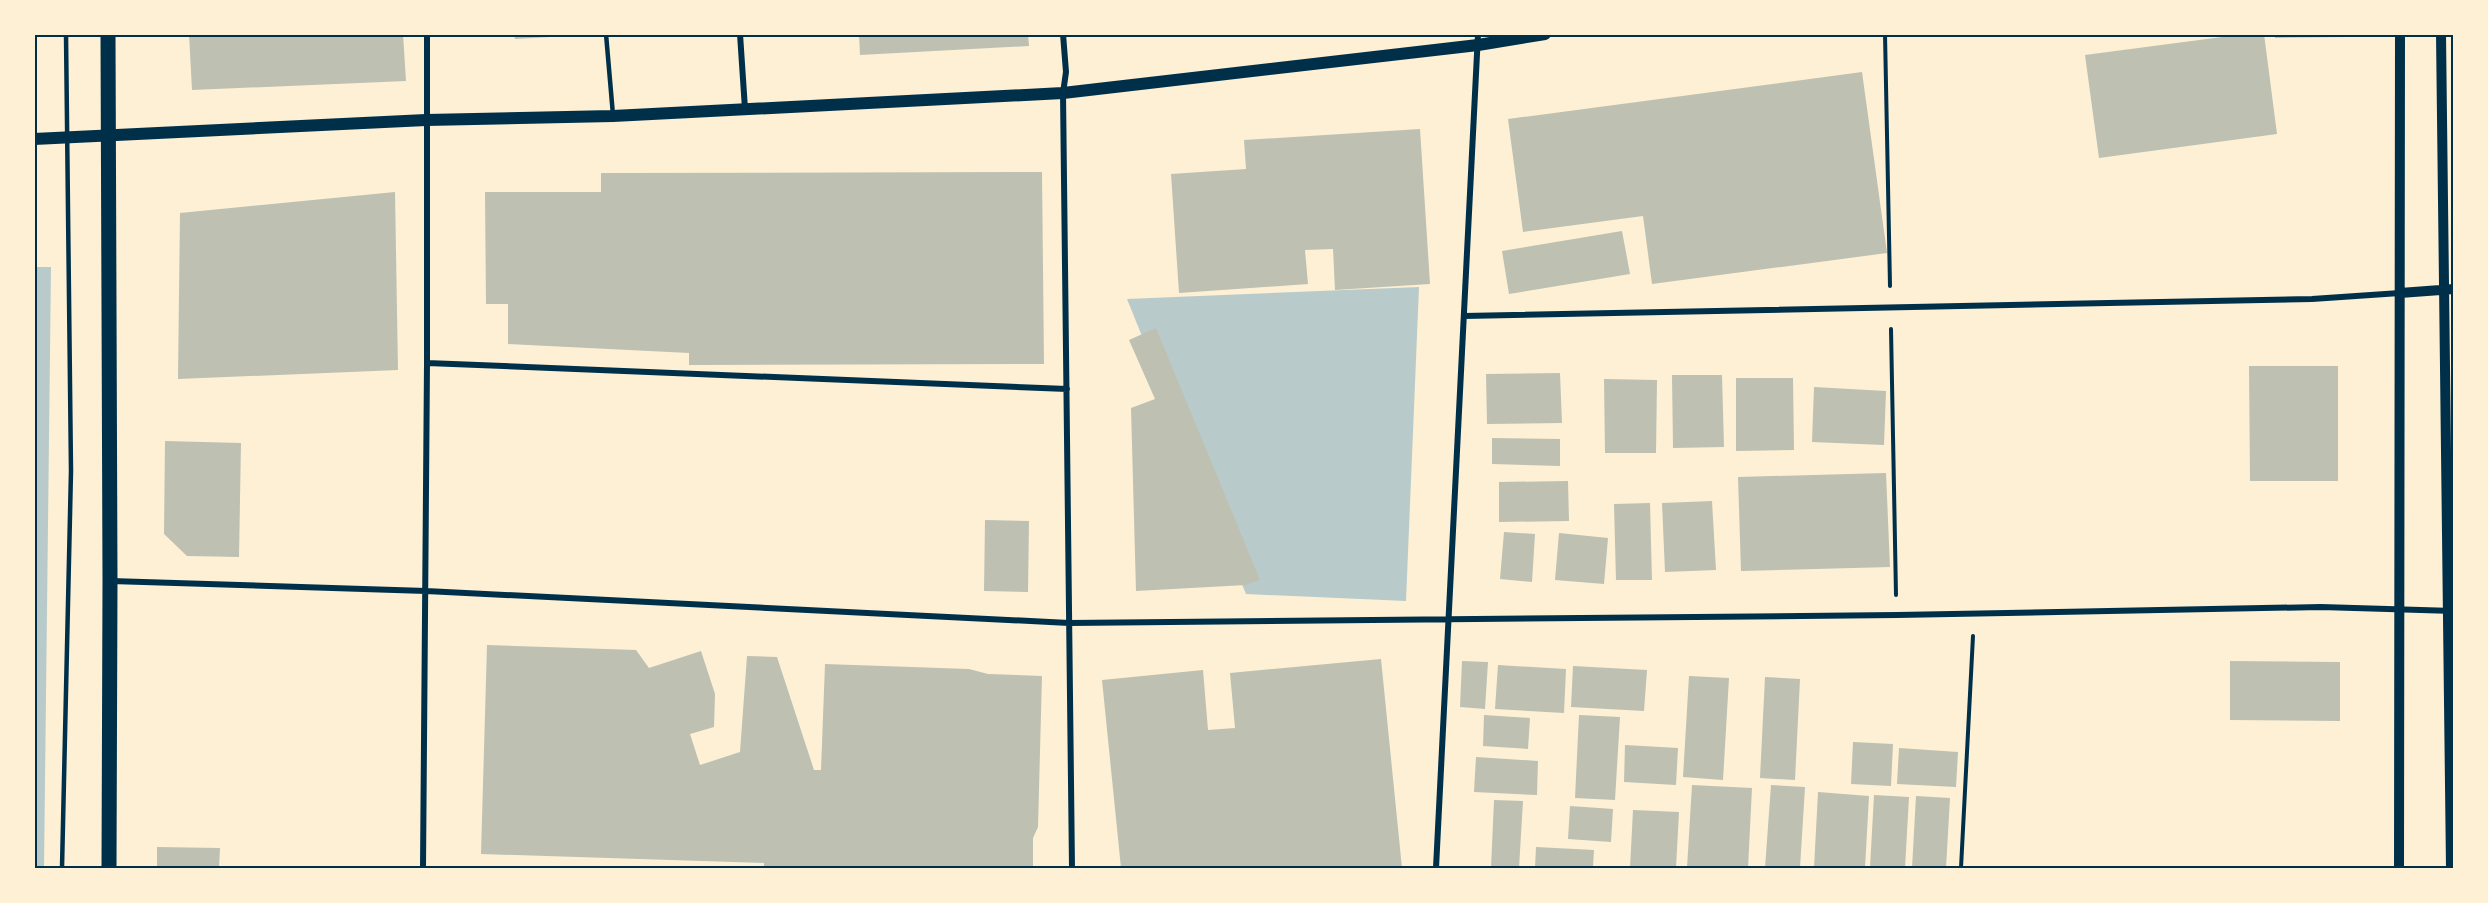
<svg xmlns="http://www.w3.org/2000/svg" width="2488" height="903" font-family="Manrope,sans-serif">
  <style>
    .green { fill: #b9caca }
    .building { fill: #bec0b2 }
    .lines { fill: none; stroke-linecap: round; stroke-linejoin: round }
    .path { stroke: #003049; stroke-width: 4 }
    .service { stroke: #003049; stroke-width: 4.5 }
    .minor { stroke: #003049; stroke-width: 6 }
    .tertiary { stroke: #003049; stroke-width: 10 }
    .secondary { stroke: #003049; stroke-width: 12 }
    .primary { stroke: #003049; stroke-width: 15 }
    .neatline { fill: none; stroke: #003049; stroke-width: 2 }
  </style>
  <rect width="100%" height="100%" fill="#fdf0d5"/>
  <path class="green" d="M34,267H51L44,868H34Z
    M1419,287L1406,601L1246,594L1127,299Z"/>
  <path class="building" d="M189,34H403L406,81L192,90Z
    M514,34H569V36L515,39Z
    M859,34H1028L1029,46L860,55Z
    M2245,34H2264L2277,134L2099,158L2085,55Z
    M2275,34H2349V37L2275,38Z
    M1862,72L1887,253L1652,284L1643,216L1523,232L1508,119Z
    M1420,129L1430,284L1335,290L1333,249L1305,250L1308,284L1179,293L1171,174L1246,169L1244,140Z
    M1042,172L1044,364L689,365V353L508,344V304H486L485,192H601V173Z
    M395,192L398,370L178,379L180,213Z
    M1622,231L1630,274L1509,294L1502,251Z
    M1156,328L1260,580L1246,585L1136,591L1131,408L1155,399L1129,340Z
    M2249,366H2338V481H2250Z
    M1560,373L1562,423L1487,424L1486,374Z
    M1672,375H1722L1724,447L1673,448Z
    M1736,378H1793L1794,450L1736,451Z
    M1604,379L1657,380L1656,453H1605Z
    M1814,387L1886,391L1884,445L1812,442Z
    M1492,438L1560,439V466L1492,464Z
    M165,441L241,443L239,557L187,556L164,534Z
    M1886,473L1890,567L1741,571L1738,477Z
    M1568,481L1569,521L1499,522V482Z
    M1712,501L1716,570L1665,572L1662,503Z
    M1650,503L1652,580H1616L1614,504Z
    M985,520L1029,521L1028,592L984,591Z
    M1504,532L1535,534L1532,582L1500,579Z
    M1559,533L1608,538L1604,584L1555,580Z
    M487,645L636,650L649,668L701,651L715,694L714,727L690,734L700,765L740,752L747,656L777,657L814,770H821L825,664L969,669L988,674L1042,676L1038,827L1033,838V868H764V863L481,854Z
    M1381,659L1402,868H1121L1102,680L1203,670L1208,730L1235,728L1230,673Z
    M1462,661L1488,662L1485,709L1460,707Z
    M2230,661L2340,662V721L2230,720Z
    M1498,665L1566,669L1564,713L1495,709Z
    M1573,666L1647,670L1644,711L1571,707Z
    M1689,676L1729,678L1723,780L1683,777Z
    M1765,677L1800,679L1795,780L1760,778Z
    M1484,715L1530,718L1528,749L1483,746Z
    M1579,715L1620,717L1615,800L1575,798Z
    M1853,742L1893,744L1891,786L1851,784Z
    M1625,745L1678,748L1676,785L1624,782Z
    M1899,748L1958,752L1956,787L1897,784Z
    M1476,757L1538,761L1537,795L1474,792Z
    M1692,785L1752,788L1748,868H1687Z
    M1771,785L1805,787L1800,868H1765Z
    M1818,792L1869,796L1865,868H1814Z
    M1874,795L1909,797L1905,868H1870Z
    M1916,796L1950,798L1946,868H1912Z
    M1494,800L1523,801L1519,868H1491Z
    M1570,806L1613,809L1611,842L1568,839Z
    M1633,810L1679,812L1676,868H1630Z
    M157,847L220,848L219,868H157Z
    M1536,847L1594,850L1593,868H1535Z"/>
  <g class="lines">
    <path class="path" d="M1885,34L1890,286
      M1891,329L1896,595
      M1961,868L1973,636"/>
    <path class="service" d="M606,34L613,115
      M62,868L71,471L66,34"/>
    <path class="minor" d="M740,34L745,109
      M1063,34L1066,72L1063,93L1072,868
      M1464,316L2312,299L2400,293
      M427,363L1067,389
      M111,581L426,591L1069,623L1897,615L2321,607L2454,611
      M423,868L427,363V34
      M1436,868L1478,34"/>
    <path class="tertiary" d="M2441,34L2451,868
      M2400,293L2454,289
      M2399,868L2400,34"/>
    <path class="secondary" d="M34,139L426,120L613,116L1063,93L1478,45L1545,34"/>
    <path class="primary" d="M108,34L110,581L109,868"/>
  </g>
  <rect width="2488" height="903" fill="none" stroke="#fdf0d5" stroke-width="72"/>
  <rect x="36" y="36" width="2416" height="831" class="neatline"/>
</svg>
